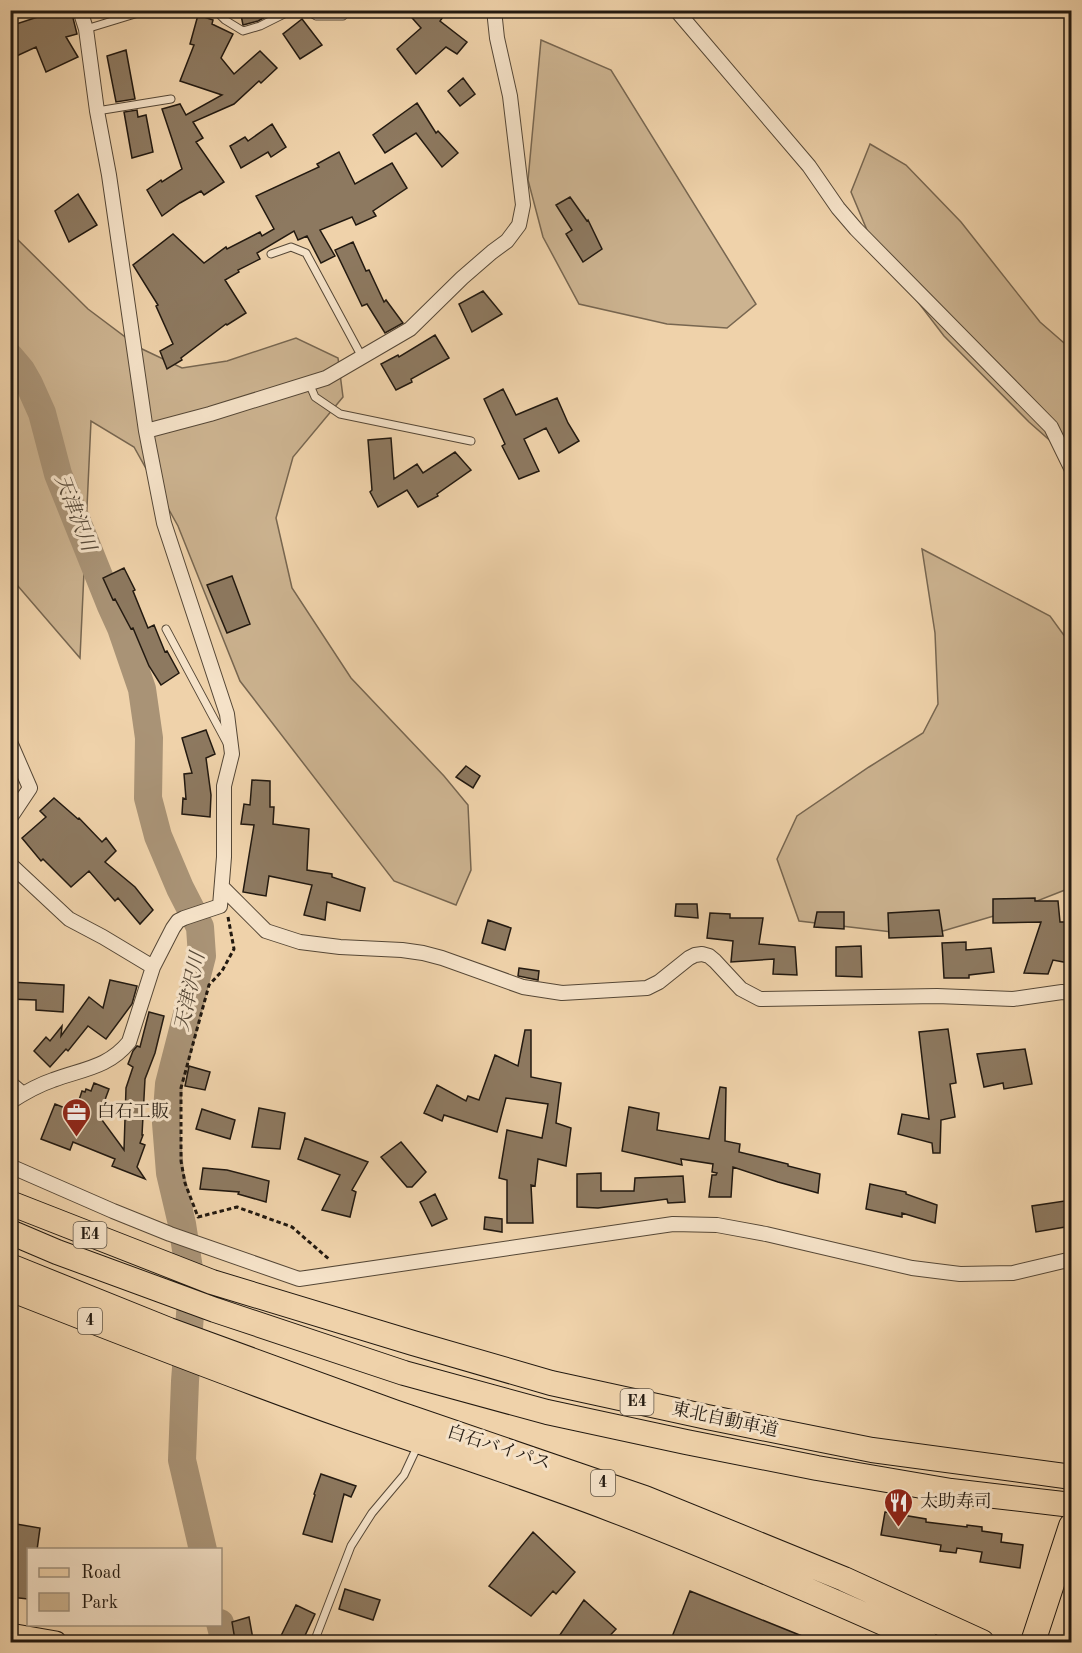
<svg xmlns="http://www.w3.org/2000/svg" width="1082" height="1653" font-family="'Old Standard TT','Noto Serif JP',serif">
  <style>
    .green { fill: #ccb390; stroke: #776650; stroke-width: 1.5 }
    .lines { fill: none; stroke-linecap: round; stroke-linejoin: round }
    .river { stroke: #a99376; stroke-width: 28 }
    .building { fill: #8d7960; stroke: #221910; stroke-width: 1.5 }
    .lane-casing { stroke: #554736; stroke-width: 9 }
    .street-casing { stroke: #554736; stroke-width: 16 }
    .primary-casing { stroke: #221910; stroke-width: 23 }
    .highway-casing { stroke: #221910; stroke-width: 26 }
    .path { stroke: #221910; stroke-width: 3; stroke-dasharray: 4.5 3; stroke-linecap: butt }
    .lane { stroke: #f5e2c8; stroke-width: 7 }
    .street { stroke: #f5e2c8; stroke-width: 14 }
    .primary { stroke: #efd2aa; stroke-width: 21 }
    .highway { stroke: #efd2aa; stroke-width: 24 }
    .labels { text-anchor: middle; dominant-baseline: central; stroke-width: 6; stroke-linejoin: round; paint-order: stroke }
    .shield { fill: #f5e2c8; stroke: #615547; stroke-width: 1.5 }
    .shield-label { font-size: 16px; font-weight: bold; fill: #221910 }
    .poi-label { font-size: 18px; fill: #221910; stroke: #f5e2c8; text-anchor: start }
    .street-label { font-size: 18px; fill: #221910; stroke: #f5e2c8 }
    .water-label { font-size: 20px; font-style: italic; fill: #584a39; stroke: #f5e2c8 }
  </style>
  <rect width="100%" height="100%" fill="#efd2aa"/>
  <filter id="stains"><feTurbulence type="fractalNoise" baseFrequency=".00333" numOctaves="4"/><feColorMatrix values="0 0 0 0 .2 0 0 0 0 .09 0 0 0 0 .02 0 0 0 .5 -.17"/></filter>
  <radialGradient id="worn" r=".72"><stop offset=".6" stop-color="#630" stop-opacity="0"/><stop offset="1" stop-color="#630" stop-opacity=".3"/></radialGradient>
  <path class="green" d="M541,40L611,70L756,304L727,328L667,324L579,304L543,237L528,180Z
    M870,144L906,165L961,222L1040,322L1071,349V459L1029,422L944,336L872,242L851,192Z
    M10,232L88,309L140,348L182,368L227,361L296,338L338,358L343,397L293,457L276,518L292,588L351,678L444,776L468,805L471,870L456,905L394,881L240,681L178,526L134,447L91,421L80,658L11,578Z
    M922,549L1050,616L1071,645L1072,886L1070,888L1014,910L926,936L799,921L777,859L797,816L869,767L923,733L938,704L935,633Z"/>
  <g class="lines">
    <path class="river" d="M10,357L21,370L29,384L42,413L58,474L111,606L121,628L142,689L149,738L148,798L158,836L180,888L200,927L202,956L169,1084L166,1123L170,1173L182,1224L192,1288L185,1381L182,1460L203,1550
      M220,1623L225,1642"/>
  </g>
  <path class="building" d="M46,10H71L77,34L66,37L78,57L46,72L36,47L10,59V26L47,14Z
    M240,10H278L258,21L243,25Z
    M405,10H448L440,21L467,42L457,54L446,47L416,74L397,49L421,28Z
    M198,15L213,20L212,24L233,34L221,58L234,74L260,51L277,68L261,83L259,81L234,104L193,122L203,138L196,142L224,182L204,195L201,191L180,203L162,216L147,190L161,180L162,182L182,169L162,109L180,104L186,115L222,95L180,81L194,45L190,44Z
    M302,19L322,45L300,59L283,34Z
    M126,50L135,99L116,102L107,56Z
    M463,78L475,94L460,106L448,91Z
    M417,103L436,133L438,131L458,153L442,167L416,133L385,153L373,135Z
    M137,110L138,117L146,115L153,152L132,158L124,112Z
    M272,124L286,147L271,157L268,152L241,168L230,146L245,137L248,141Z
    M339,152L355,184L392,163L407,188L373,211L376,216L356,225L352,217L320,230L335,256L321,263L307,236L298,240L294,231L257,253L260,259L238,270L239,272L225,280L246,313L227,325L226,324L181,358L182,360L167,369L160,351L173,344L156,306L158,305L133,265L173,234L204,263L226,247L227,249L260,232L262,236L274,229L256,196L319,167L317,164Z
    M78,194L97,225L69,242L55,211Z
    M570,197L587,221L588,220L602,249L583,262L566,234L572,230L556,205Z
    M353,242L366,271L369,270L384,302L386,300L403,323L385,333L367,304L362,306L335,250Z
    M483,291L502,314L472,332L459,304Z
    M435,335L449,358L411,379L412,382L396,390L381,364L398,355L399,357Z
    M503,389L516,415L557,398L568,423L579,441L559,453L546,428L524,439L539,471L519,479L502,446L505,444L484,399Z
    M391,438L394,479L417,464L423,473L455,452L471,470L437,494L438,496L418,507L407,490L378,507L370,492L372,490L368,440Z
    M124,568L135,590L133,591L148,628L154,625L165,652L167,651L179,673L161,685L149,666L133,628L131,629L115,599L113,600L103,578Z
    M232,576L250,624L227,633L207,585Z
    M206,730L215,754L206,758L211,795L210,817L182,814L183,798L186,799L184,774L192,773L182,738Z
    M466,766L480,776L473,788L456,777Z
    M252,780L270,781V807H274L273,824L309,829L307,870L332,874V877L365,888L360,911L327,902L325,920L304,915L312,885L269,876L266,896L243,892L254,825L241,824L244,804L250,805Z
    M54,798L78,819L79,818L102,842L106,838L116,851L105,862L135,887L153,910L140,924L118,898L115,901L89,871L71,887L43,859L41,861L22,838L46,817L40,811Z
    M1035,898V901H1058L1060,922H1071V951L1069,963L1053,960L1048,974L1024,973L1041,922L993,923V899Z
    M676,904H697L698,918L675,916Z
    M939,910L943,936L889,938L888,913Z
    M817,912H844V929L814,927Z
    M710,913L730,914V918H763L759,944L795,947L797,975L773,974L774,959L731,962L733,941L707,938Z
    M488,920L511,928L505,950L482,943Z
    M966,942V950L991,948L994,972L969,975V978H944L942,943Z
    M861,946L862,977L836,976V947Z
    M519,968L539,971L538,980L518,976Z
    M110,980L137,986L132,1004L106,1039L88,1026L68,1051L66,1049L50,1067L34,1051L46,1037L50,1041L62,1026L61,1036L89,997L103,1008Z
    M10,982L64,985L63,1012L36,1010V1000L10,999Z
    M149,1012L164,1016L155,1053L145,1079L142,1135H143L140,1143L145,1145L137,1167L145,1179L112,1166L115,1159L73,1142L70,1150L41,1139L55,1104L75,1112L82,1091L85,1092L86,1089L91,1091L94,1083L109,1089L99,1116L124,1150L126,1088L133,1067L128,1064L133,1051L137,1046L140,1047Z
    M948,1029L956,1083L950,1084L955,1117L941,1120L940,1153H933L932,1143L898,1134L902,1114L929,1119L919,1032Z
    M525,1030H531V1077L561,1083L556,1123L571,1128L566,1166L538,1159L535,1186L531,1185L533,1223H507V1180L499,1178L507,1130L542,1138L548,1104L506,1098L497,1132L444,1115L442,1121L424,1113L437,1085L466,1101L468,1096L479,1100L495,1055L518,1066Z
    M1025,1049L1032,1084L1004,1089L1003,1083L984,1087L977,1054Z
    M189,1066L210,1072L205,1090L185,1086Z
    M720,1087L726,1088L725,1141L740,1144L739,1152L788,1164V1166L820,1174L818,1193L778,1182L733,1167L731,1197H709L712,1175H716L717,1173L712,1172L713,1164L681,1159L682,1165L622,1151L629,1107L659,1113L657,1130L709,1139Z
    M259,1108L285,1113L280,1149L252,1147Z
    M202,1109L235,1120L230,1139L196,1129Z
    M305,1138L368,1162L352,1190L356,1192L350,1217L322,1210L340,1175L298,1159Z
    M401,1142L426,1172L412,1187H407L381,1157Z
    M203,1168L227,1170L269,1181L266,1202L238,1194L239,1192L200,1189Z
    M601,1173V1191H634L635,1178L683,1176L685,1202L668,1203L667,1199L598,1208L577,1207V1174Z
    M870,1184L906,1192V1194L937,1205L935,1223L902,1213V1217L866,1209Z
    M435,1194L447,1219L432,1226L420,1202Z
    M1071,1200V1226L1036,1232L1032,1206Z
    M485,1217L502,1219V1232L484,1229Z
    M321,1474L356,1486L351,1497L344,1494L332,1542L303,1534L315,1495L314,1494Z
    M885,1512L926,1519V1522L967,1527V1525L982,1527V1531L1002,1534L1001,1542L1023,1545L1020,1568L980,1562L982,1552L957,1548L956,1553L940,1551L941,1545L881,1535Z
    M10,1523L40,1528L37,1550H28V1599L10,1597Z
    M533,1532L575,1572L556,1594L553,1591L531,1616L489,1586Z
    M345,1589L380,1600L373,1620L339,1609Z
    M690,1591L817,1642H670Z
    M584,1600L616,1629L604,1642H555Z
    M296,1605L315,1614L302,1642H278Z
    M249,1617L253,1639L235,1640L232,1622Z"/>
  <g class="lines">
    <defs>
      <path id="lane" d="M215,10L225,20L243,31L260,26L292,10
        M306,10L316,16H343
        M86,29L148,10
        M97,111L171,99
        M271,254L291,247L306,253L362,357
        M309,383L315,397L340,414L471,441
        M166,629L227,743
        M314,1642L351,1546L372,1513L404,1475L418,1445"/>
      <path id="street" d="M676,10L809,166L838,208L856,229L1051,427L1072,470
        M146,431L210,414L326,378L410,329L462,278L492,252L507,241L519,225L523,205L510,96L497,38L494,10
        M10,742L30,788L10,818
        M10,864L69,919L103,937L153,967
        M222,887L266,931L300,942L340,947L402,950L423,953L442,958L523,987L562,993L647,988L659,982L689,958L695,955L702,954L709,956L715,961L741,989L760,999L937,996L1013,999L1062,992L1072,993
        M10,1023V1031
        M10,1083L23,1094
        M10,1102C24,1093 38,1085 53,1080C82,1069 108,1068 129,1042L153,967L173,928L178,921L184,918L220,906L224,857V786L232,754L227,714L164,523L146,431L109,175L97,111L86,29L80,10
        M10,1166L113,1211L170,1234L299,1279L673,1224L717,1225L766,1234L912,1268L960,1274L1013,1273L1072,1259"/>
      <path id="primary" d="M10,1634L56,1642"/>
      <path id="highway" d="M10,1203L212,1282L413,1343L551,1383L707,1417L872,1450L1072,1477
        M10,1232L57,1252L215,1310L404,1373L547,1412L686,1442L817,1468L951,1491L1072,1505
        M10,1266L169,1330L394,1412L645,1498L844,1579L982,1642
        M10,1289C122,1333 234,1377 347,1417C434,1447 522,1475 608,1508C715,1549 821,1595 926,1642
        M1033,1642L1071,1526"/>
    </defs>
    <use href="#lane" class="lane-casing"/>
    <use href="#street" class="street-casing"/>
    <use href="#primary" class="primary-casing"/>
    <use href="#highway" class="highway-casing"/>
    <path class="path" d="M228,917L234,949L222,971L209,985L181,1088V1161L185,1183L198,1217L237,1207L292,1227L330,1260"/>
    <use href="#lane" class="lane"/>
    <use href="#street" class="street"/>
    <use href="#primary" class="primary"/>
    <use href="#highway" class="highway"/>
  </g>
  <defs>
    <symbol id="office-pin" viewBox="-11 -11 22 30"><path d="M0 17L-7.5 6A9.5 9.5 0 1 1 7.5 6Z" fill="#8f2418" stroke="#f5e2c8"/><path d="M-6-3h4V-5.5h4V-3h4V5H-6ZM-1-4.5V-3h2v-1.5ZM-6 0V1H6V0Z" fill="#fff"/></symbol>
    <symbol id="restaurant-pin" viewBox="-11 -11 22 30"><path d="M0 17L-7.5 6A9.5 9.5 0 1 1 7.5 6Z" fill="#8f2418" stroke="#f5e2c8"/><path d="M-5-6h1v4h1v-4h1v4h1v-4h1v5L-1.5 .5V6h-2V.5L-5-1ZM5-6V6H3V1.5H1.5Q1.5-4 5-6Z" fill="#fff"/></symbol>
  </defs>
  <g fill-rule="evenodd">
    <use href="#office-pin" x="60" y="1096" width="33" height="45"/>
    <use href="#restaurant-pin" x="882" y="1486" width="33" height="45"/>
  </g>
  <g class="labels">
    <g class="shield">
      <rect x="73.5" y="1222" width="33" height="26" rx="4.5"/>
      <rect x="78" y="1308" width="24" height="26" rx="4.5"/>
      <rect x="620.5" y="1389" width="33" height="26" rx="4.5"/>
      <rect x="591" y="1470" width="24" height="26" rx="4.5"/>
    </g>
    <g class="shield-label">
      <text x="90" y="1235">E4</text>
      <text x="90" y="1321">4</text>
      <text x="637" y="1402">E4</text>
      <text x="603" y="1483">4</text>
    </g>
    <g class="poi-label">
      <text x="97" y="1112">白石工販</text>
      <text x="920" y="1502">太助寿司</text>
    </g>
    <g class="street-label">
      <text transform="translate(725 1420) rotate(12)">東北自動車道</text>
      <text transform="translate(499 1448) rotate(18)">白石バイパス</text>
    </g>
    <g class="water-label">
      <text transform="translate(74 513) rotate(69)">天津沢川</text>
      <text transform="translate(191 992) rotate(-78)">天津沢川</text>
    </g>
  </g>
  <rect width="1082" height="1653" fill="none" stroke="#efd2aa" stroke-width="36"/>
  <rect x="12" y="12" width="1058" height="1629" fill="none" stroke="#221910" stroke-width="3"/>
  <rect x="18" y="18" width="1046" height="1617" fill="none" stroke="#221910" stroke-width="1.5"/>
  <rect x="27" y="1548" width="195" height="78" fill="#f5e2c8" stroke="#a1927e" stroke-width="1.5"/>
  <rect x="39" y="1568" width="30" height="9" fill="#efd2aa" stroke="#a1927e" stroke-width="1.5"/>
  <text x="81" y="1578" font-size="18" fill="#221910">Road</text>
  <rect x="39" y="1593" width="30" height="18" fill="#ccb390" stroke="#a1927e" stroke-width="1.5"/>
  <text x="81" y="1608" font-size="18" fill="#221910">Park</text>
  <rect width="100%" height="100%" filter="url(#stains)"/>
  <rect width="100%" height="100%" fill="url(#worn)"/>
</svg>
